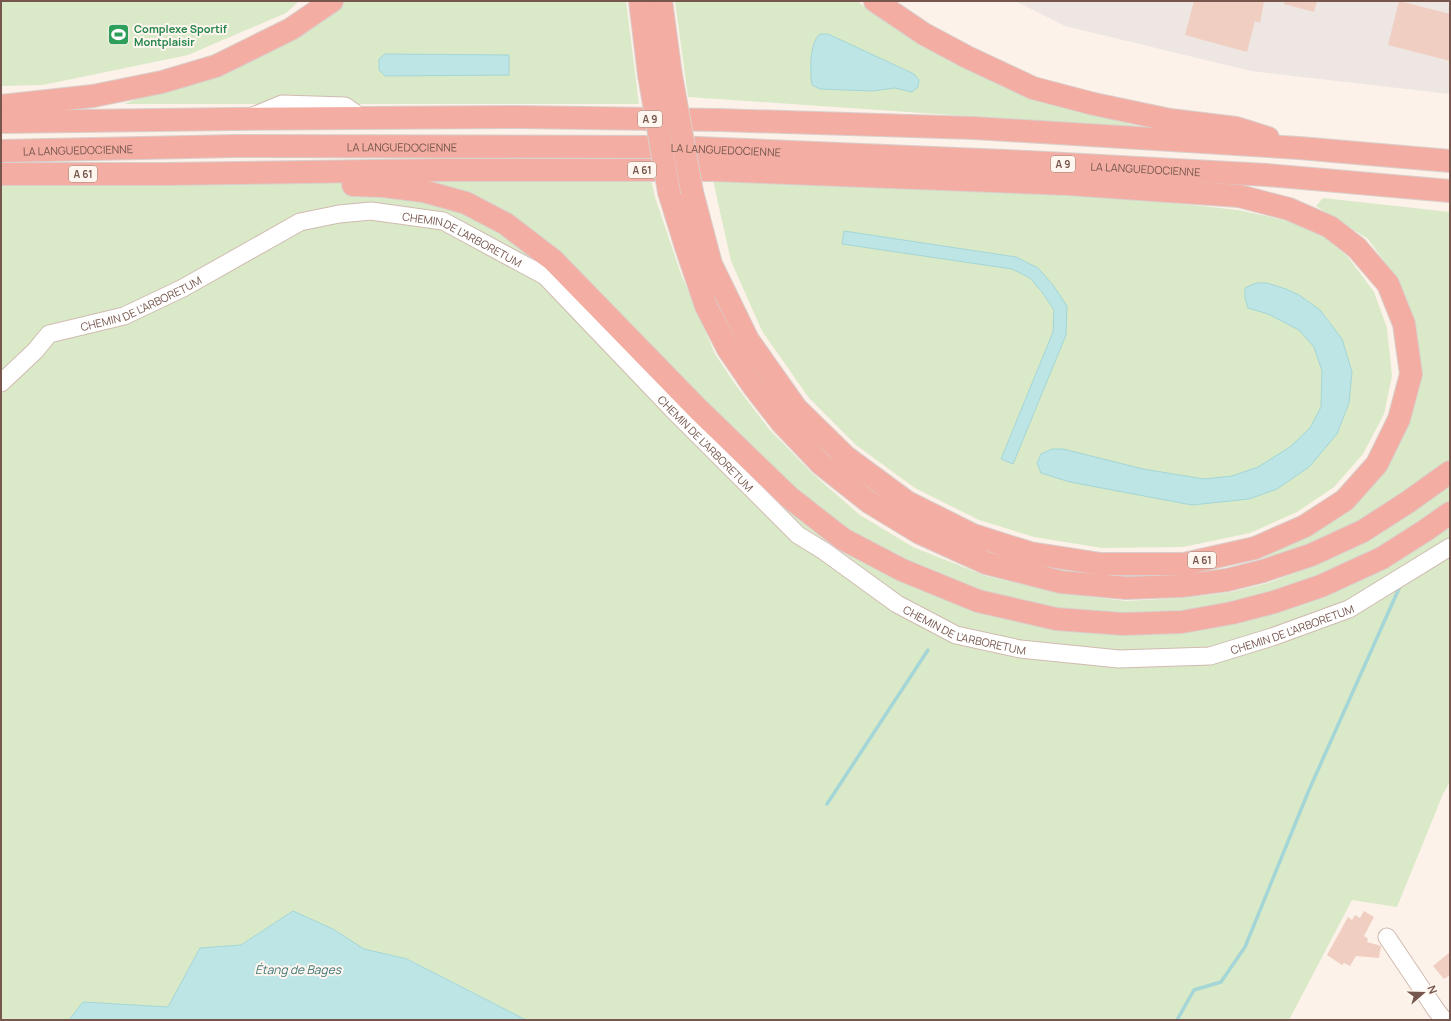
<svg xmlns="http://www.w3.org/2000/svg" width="1451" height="1021" font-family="Manrope,sans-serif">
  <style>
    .industrial { fill: #ede6e2 }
    .green { fill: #dae9c7 }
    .water { fill: #bde5e5; stroke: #a4d6d7 }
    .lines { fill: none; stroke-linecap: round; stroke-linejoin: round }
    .stream { stroke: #a4d6d7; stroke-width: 3.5 }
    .building { fill: #f0cec1 }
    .minor-casing { stroke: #d0bbb1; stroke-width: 19 }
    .highway-casing { stroke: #d9d0cd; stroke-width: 24 }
    .minor { stroke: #fff; stroke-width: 17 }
    .highway { stroke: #f3ada2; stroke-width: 22 }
    .highway-bridge-casing { stroke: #d9d0cd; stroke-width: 24; stroke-linecap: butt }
    .highway-bridge { stroke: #f3ada2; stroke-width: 22 }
    .labels { text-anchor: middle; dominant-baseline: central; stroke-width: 4; stroke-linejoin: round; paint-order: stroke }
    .shield { fill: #fef6ef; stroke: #9f867e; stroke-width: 1 }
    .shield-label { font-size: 10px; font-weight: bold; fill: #76564d }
    .leisure-label { font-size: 11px; font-weight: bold; fill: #27864d; stroke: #fef6ef; text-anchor: start }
    .street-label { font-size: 11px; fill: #76564d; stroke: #fef6ef }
    .water-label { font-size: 12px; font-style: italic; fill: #41787a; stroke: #fef6ef }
  </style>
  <rect width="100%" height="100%" fill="#fcf2e9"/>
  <path class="industrial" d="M1015,1H1450V94L1251,71L1065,26Z"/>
  <path class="green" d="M1,1H299L286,13L188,55L43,85L1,86Z
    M345,1H626L639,104H124L163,89L294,36Z
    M675,1H857L918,44L962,67L1029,98L1145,128L688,97Z
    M648,166L655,197L681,274L715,354L737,387L769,429L814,475L860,515L913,547L986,576L1060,593L1126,601L1181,598L1231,592L1268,583L1316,565L1373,539L1450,486V782L1443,794L1397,907L1352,900L1289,1020H526L408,959L364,949L333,929L293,911L241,945L200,948L168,1007L83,1002L69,1020H1V168Z
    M711,171L1081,193L1238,210L1289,221L1327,239L1348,257L1374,292L1387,328L1392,376L1384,414L1363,454L1334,487L1297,512L1250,533L1183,547L1102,548L1034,537L979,520L915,488L856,445L809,398L762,331L731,261Z
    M1323,198L1450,212V460L1403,494L1363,520L1308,545L1256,563L1285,546L1409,422L1397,279L1368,239L1316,206Z"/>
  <path class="water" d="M820,34H828L914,74L919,80L918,87L912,92L895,88L872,91L820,89L812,85C810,72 809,43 820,34Z
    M385,54L509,55V75L385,76L379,70V59Z
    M844,231L1016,257L1038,268L1053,285L1067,306L1066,335L1013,464L1001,459L1053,332L1054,310L1042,292L1030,278L1012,269L842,244Z
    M1256,283H1267L1286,289L1299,295L1320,310L1342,339L1352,372L1349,403L1337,434L1309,467L1277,489L1249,499L1192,505L1070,482L1041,473L1037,463L1041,454L1052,449H1063L1143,469L1204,479L1232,476L1258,467L1290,447L1310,428L1321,407L1322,371L1314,347L1299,330L1268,314L1248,308L1245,298V288Z
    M293,911L333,929L364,949L407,959L526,1020H69L83,1002L168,1007L200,948L241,945Z"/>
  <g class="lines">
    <path class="stream" d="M827,804L928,650
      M1177,1020L1194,990L1221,982L1245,947L1309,790L1401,584"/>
  </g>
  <path class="building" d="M1194,1H1264L1260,23L1255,21L1247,52L1185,35Z
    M1284,1H1317L1314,12L1284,4Z
    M1399,1L1450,14V61L1388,45Z
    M1364,911L1374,917L1364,936L1368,939L1367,942L1381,946L1379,958L1356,956L1350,966L1344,963L1342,965L1327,955L1348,917L1352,920L1355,915L1360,918Z
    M1450,952V975L1444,979L1433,966Z"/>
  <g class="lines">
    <defs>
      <g id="minor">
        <path d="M253,116L282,104L345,106L362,118"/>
        <path id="s1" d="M1,383L35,351L49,334L124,316L183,288L300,222L339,214L371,211L443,221L545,276L672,409L798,535L824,551L897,604L956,635L1020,649L1119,659L1210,656L1272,637L1349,609L1450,547"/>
        <path d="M1387,937L1436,1010L1444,1020"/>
      </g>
      <g id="highway">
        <path d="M640,1L649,75"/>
        <path d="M661,1L671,75"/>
        <path d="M875,1L924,34L967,57L1033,88L1094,104L1170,120L1236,128L1268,138"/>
        <path d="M1,106L93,96L162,82L216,66L291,29L332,1"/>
        <path d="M1,122L234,119L518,117L719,120L974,128L1299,148L1450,161"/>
        <path id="s2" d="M1,151L235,146L675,147L1028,162L1267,175L1450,191"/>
        <path d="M1,174H165L441,170H713L1068,184L1239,196L1289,209L1330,227L1357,248L1388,284L1404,324L1411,374L1399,419L1377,464L1345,500L1305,526L1255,548L1184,564H1101L1030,553L973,535L907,502L846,457L796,408L748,340L711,264L692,192"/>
        <path d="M353,185L383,186L423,191L466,203L506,224L553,260L699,410L789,497L843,539L902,570L978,601L1056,619L1123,624L1182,622L1232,613L1274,602L1321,586L1382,558L1426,530L1450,513"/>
        <path d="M669,192L686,247L706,306L728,349L754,387L782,423L821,464L869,502L920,533L986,563L1061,582L1126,588L1181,586L1227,580L1263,571L1311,555L1363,531L1408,502L1450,472"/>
      </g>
    </defs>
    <use href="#minor" class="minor-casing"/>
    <use href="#highway" class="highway-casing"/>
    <use href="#minor" class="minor"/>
    <use href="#highway" class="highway"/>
    <defs>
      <path id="highway-bridge" d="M649,75L669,192
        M671,75L692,192"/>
    </defs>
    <use href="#highway-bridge" class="highway-bridge-casing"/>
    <use href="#highway-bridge" class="highway-bridge"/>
  </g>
  <defs>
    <symbol id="stadium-square" viewBox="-11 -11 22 22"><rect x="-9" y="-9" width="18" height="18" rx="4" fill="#2e9e5b" stroke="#fef6ef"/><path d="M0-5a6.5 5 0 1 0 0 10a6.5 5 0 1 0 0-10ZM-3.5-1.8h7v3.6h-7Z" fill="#fff"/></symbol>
  </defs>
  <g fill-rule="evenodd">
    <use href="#stadium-square" x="106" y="22" width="25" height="25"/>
  </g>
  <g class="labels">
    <g class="shield">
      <rect x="638" y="111" width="24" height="16" rx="3"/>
      <rect x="1051" y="156" width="24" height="16" rx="3"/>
      <rect x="628" y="162" width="28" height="16" rx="3"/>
      <rect x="69" y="166" width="28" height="16" rx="3"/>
      <rect x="1188" y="552" width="28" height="16" rx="3"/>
    </g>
    <g class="shield-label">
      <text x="650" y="119">A 9</text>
      <text x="1063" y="164">A 9</text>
      <text x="642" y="170">A 61</text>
      <text x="83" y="174">A 61</text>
      <text x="1202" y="560">A 61</text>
    </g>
    <g class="leisure-label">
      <text x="134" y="28">Complexe Sportif<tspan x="134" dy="13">Montplaisir</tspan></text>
    </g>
    <g class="street-label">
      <text stroke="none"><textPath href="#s2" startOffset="401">LA LANGUEDOCIENNE</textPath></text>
      <text stroke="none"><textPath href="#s2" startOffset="77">LA LANGUEDOCIENNE</textPath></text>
      <text stroke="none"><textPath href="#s2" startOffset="725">LA LANGUEDOCIENNE</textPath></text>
      <text stroke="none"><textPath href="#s2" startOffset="1145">LA LANGUEDOCIENNE</textPath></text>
      <text stroke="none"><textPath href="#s1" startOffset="514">CHEMIN DE L'ARBORETUM</textPath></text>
      <text stroke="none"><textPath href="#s1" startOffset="166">CHEMIN DE L'ARBORETUM</textPath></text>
      <text stroke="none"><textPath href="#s1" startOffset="838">CHEMIN DE L'ARBORETUM</textPath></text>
      <text stroke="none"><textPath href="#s1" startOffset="1498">CHEMIN DE L'ARBORETUM</textPath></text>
      <text stroke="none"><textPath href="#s1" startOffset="1162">CHEMIN DE L'ARBORETUM</textPath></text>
    </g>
    <g class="water-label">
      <text x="298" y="969">Étang de Bages</text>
    </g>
  </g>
  <rect width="1451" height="1021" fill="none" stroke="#76564d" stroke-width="4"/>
  <g transform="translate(1423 993) rotate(70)" stroke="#fef6ef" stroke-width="3" paint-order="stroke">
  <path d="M0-3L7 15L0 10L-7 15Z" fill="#76564d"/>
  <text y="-6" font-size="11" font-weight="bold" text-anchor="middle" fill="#76564d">N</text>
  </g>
</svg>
